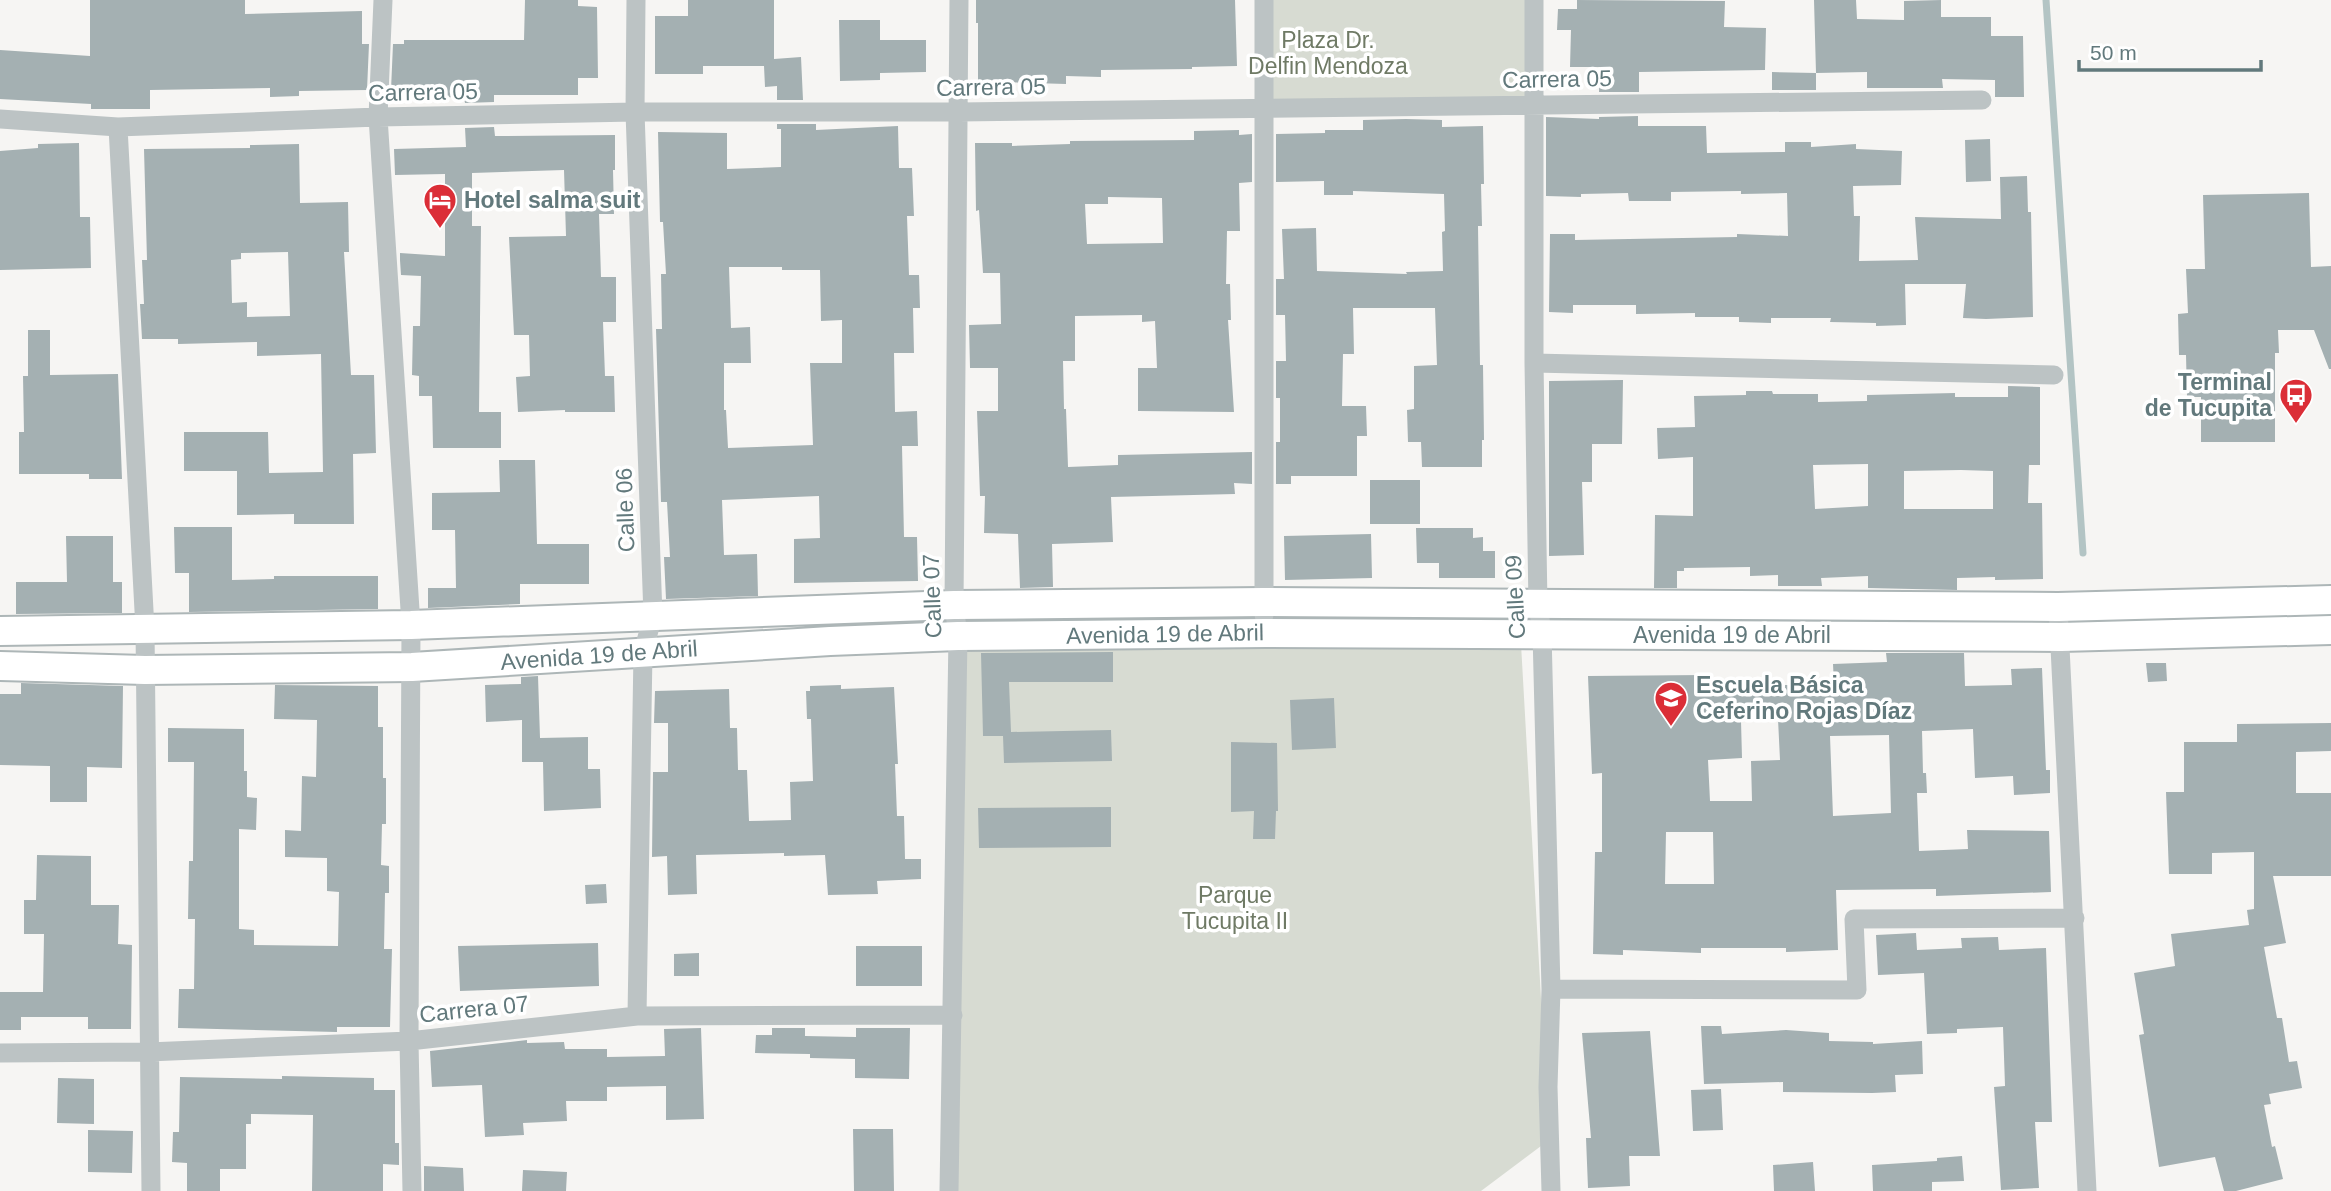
<svg xmlns="http://www.w3.org/2000/svg" width="2331" height="1191" font-family="Arial,sans-serif">
  <style>
    .green { fill: #d7dbd2 }
    .lines { fill: none; stroke-linecap: round; stroke-linejoin: round }
    .stream { stroke: #b3c4c4; stroke-width: 7 }
    .building { fill: #a4b0b2; fill-rule: evenodd }
    .secondary-casing { stroke: #adb6b7; stroke-width: 32 }
    .street { stroke: #bcc3c4; stroke-width: 19 }
    .secondary { stroke: #fff; stroke-width: 28 }
    .labels { text-anchor: middle; dominant-baseline: central; stroke-width: 7; stroke-linejoin: round; paint-order: stroke }
    .park-label { font-size: 23px; fill: #6f7a65; stroke: #fff }
    .street-label { font-size: 23px; fill: #62797c; stroke: #fff }
    .poi-label { font-size: 23px; font-weight: bold; fill: #62797c; stroke: #fff; text-anchor: start }
  </style>
  <rect width="100%" height="100%" fill="#f6f5f3"/>
  <path class="green" d="M1264,0H1534L1536,104L1264,108Z
    M954,605L1521,644L1549,1140L1481,1191H950Z"/>
  <g class="lines">
    <path class="stream" d="M2046,0L2083,553"/>
  </g>
  <path class="building" d="M90,0H245V14L362,11V44H369L367,90L299,91V96L270,97V88L150,90V109H91V104L0,99V50L90,56Z
    M525,0H578V6L597,7L598,78H578V95H494V102L465,103L464,97L393,98V89L391,90L393,44H404V40H524Z
    M688,0H774V59L801,57L803,100H777V86L765,87L764,66H703V74H655V16H688Z
    M976,0H1235L1237,66L1192,67V69L1101,70V77L1066,76V84L1000,82V91L978,90V23H976Z
    M1577,0L1725,1L1724,27L1766,28L1765,70L1639,72V92H1599L1600,67H1570L1571,30H1557L1558,9H1577Z
    M1814,0H1856L1857,19L1904,20V1L1941,0V17H1991V36H2023L2024,97H1995V80L1942,79L1943,88H1867V72L1816,73Z
    M839,20H880V40H926V72L880,73V80L840,81Z
    M1772,72L1816,73V90H1772Z
    M1638,116V126H1706L1707,153L1785,152V142H1811V147L1856,144V149L1902,151L1901,185L1853,186L1854,216H1860L1859,261L1918,260L1915,217L2001,219L2000,177L2027,176L2028,212H2031L2033,317L1986,319L1963,318L1966,284H1905L1906,325L1876,326V323L1830,322L1831,318H1771V323L1739,322V317H1695V313L1636,314V305H1573V313L1549,312L1550,234H1575V240L1737,237V234L1788,236L1787,193L1741,194V191L1671,192V201H1629L1628,193L1581,194V197L1546,196V117L1599,119V117Z
    M1406,119L1442,120V127L1483,126L1484,184H1481L1482,226H1478L1480,365H1483L1484,440H1482V467H1422L1421,442H1408L1407,410L1414,409V366L1437,365L1435,308H1353L1354,354H1343L1342,406H1366L1367,436H1357V476H1291V484H1276V442H1280V398H1276V361H1286L1285,315H1276V279H1284L1282,229L1316,228L1317,271L1407,274L1406,272L1443,271L1442,232L1445,231L1444,194L1353,191V195H1324V181L1276,182V134L1325,133V130H1363V120Z
    M777,124H816V130L898,126L899,168H912L914,216H907L909,275H919L920,308H913L914,353H894L895,412L917,411L918,446H902L904,537H917L918,581L794,583V539L820,538L819,496L722,500L724,555L757,554L758,596L666,599L664,557H670L667,502H661L656,329H662L661,274H666L663,222H660L658,132L727,133V169L781,167V129H777ZM729,267H782V270H820L821,321L842,320V363H810L813,445L728,448L726,410H724V363H751L750,327L731,328Z
    M494,127L495,136L615,135V170H613L614,214H599L601,277H616V322H603L605,376H614L615,412H565V410L518,412L516,377L530,376L529,335H514L509,237L566,236L564,170L472,173V226H481L479,412H501V448H433L432,396H419V376L412,375L413,326H420L421,276L401,275L400,260V253L445,256V174L395,175L394,149L466,147L465,128Z
    M1239,130V135L1252,134V182L1239,183L1240,231H1227L1226,284H1230L1231,320H1228L1234,412L1138,411V368H1157L1155,321L1142,322V315L1075,316V361H1063L1064,409H1066L1068,467L1118,465V455L1252,452V484L1234,483L1235,494L1111,497L1113,542L1052,544L1053,587L1020,588L1018,534L984,533L985,496H980L977,411H998V368H970L969,325L1001,324L1000,273H983L979,210L976,211L975,143H1012V146L1070,144V141L1194,140V131ZM1108,197L1162,198L1163,243L1087,244L1085,204H1108Z
    M1990,139L1991,181L1966,182L1965,140Z
    M79,143L80,217H90L91,268L0,270V151L38,148V144Z
    M299,144L300,203L348,202L349,252H344L351,375H374L376,453L353,454L354,524H294V514L237,515V471H184V432H268L269,473L323,472L321,354L257,356V342L178,344V339H142L140,304H144L142,260H147L144,149L250,148V145ZM288,252L290,316L247,317V302L232,303L231,260L241,259V253Z
    M2309,193L2311,267L2331,266V369H2329L2314,330H2278L2279,353H2275V442H2201V397H2187L2186,355H2179L2178,314L2188,313L2186,269H2205L2203,195Z
    M28,330H50V375L118,374L122,479H89V474H19V432H24L23,376H28Z
    M1623,380L1622,444H1592V482H1582L1584,555L1549,556V381Z
    M2008,386L2040,387V465H2029L2028,503H2042L2043,579L1995,580V577L1957,578V590L1868,588V576L1821,578L1822,586H1778V575L1750,576V567L1684,568V571H1677V588H1654L1655,515L1693,516V457L1658,459L1657,428L1695,427L1694,396L1746,395V391H1772L1773,394H1818V402L1867,401V395L1955,393V397H2008ZM1868,464V506L1815,509L1813,465ZM1961,470L1993,471V509H1904V471Z
    M499,460H535L537,544H589V584H520V604L428,608V588H456L455,530H432V493L500,492Z
    M1370,480H1420V524H1370Z
    M174,527H232V580L274,579V576H378V609L189,612V573H175Z
    M1416,528H1473V538L1483,537V551H1495V578H1439V563H1417Z
    M1371,534L1372,578L1285,580L1284,536Z
    M66,536H113V582H122V613L16,614V582H67Z
    M1113,652V682H1009L1011,732L1111,730L1112,761L1004,763L1003,736H983L981,653Z
    M1886,653H1964L1965,686L2012,685L2011,669L2042,668L2046,770H2050V793L2014,795L2013,776L1975,778L1973,729L1922,731L1923,773H1926L1927,793H1917L1919,851L1968,849L1967,830L2049,831L2051,892L1936,896V889L1836,890L1838,950L1786,952V948H1701V953L1623,950V955L1593,954L1595,852H1602V773L1592,774L1588,676L1705,675V679H1739L1740,685H1834L1833,664L1887,662ZM1778,719L1780,760L1751,761L1752,801H1710L1708,760L1742,758L1741,721ZM1889,735L1891,813L1833,816L1830,736ZM1666,832H1713L1714,884H1665Z
    M2146,663H2166L2167,681L2148,682Z
    M538,676L540,738L588,737V769H600L601,808L544,811L543,762H522V720L486,722L485,685L521,684V677Z
    M21,683L123,686L122,768L87,767V802H50V766L0,765V694H21Z
    M275,685L378,686V727H383V778H386V824H382L381,865L389,866V893H385L384,949H392L390,1027H337V1032L178,1028L179,989H194L195,919H188L189,861H193L194,762H168V728L244,729V771H247V797L257,798L256,830L239,829V929L254,930V945L338,946L339,892L327,891V858L285,857V830L301,831L302,776L316,777L317,720L274,719Z
    M841,685V689L894,687L898,764H895L897,816H904L905,859H921V879L877,881L878,894L828,895L825,855L784,856V853L696,855L697,894L668,895L667,856L652,857L653,772H668V723H654L655,691L729,689L730,728H737L738,770H747L749,821L791,820L790,782L813,781L811,719H807L806,691H810V686Z
    M1334,698L1336,748L1292,750L1290,700Z
    M2331,723V751L2296,752V793H2331V876H2273L2286,943L2264,947L2277,1018H2282L2289,1062L2297,1061L2302,1088L2269,1094L2271,1104L2264,1105L2272,1147L2275,1146L2283,1179L2236,1191H2224L2215,1157L2159,1167L2139,1035L2144,1034L2134,973L2175,966L2171,934L2249,925L2247,910L2254,909V852L2212,853V874H2169L2166,792H2184V742H2237V724Z
    M1231,742L1277,743L1278,811H1276L1275,839H1253L1254,811L1231,812Z
    M1111,807V847L979,848L978,808Z
    M37,855L91,856V905H119L118,944L132,945L131,1029H88V1017H21V1030H0V992H43L44,934H24V900H36Z
    M606,884L607,903L586,904L585,885Z
    M1916,933L1917,950L1962,948L1961,938L1998,937L1999,950L2046,948L2052,1122H2035L2039,1188L2001,1190L1994,1087L2005,1086L2003,1027L1957,1029V1033L1927,1034L1924,973L1878,975L1876,935Z
    M598,943L599,986L460,991L458,946Z
    M856,946H922V986H856Z
    M699,953V976H674V954Z
    M1701,1026H1721L1722,1034L1786,1030L1829,1033V1041L1873,1042V1044L1922,1041L1923,1074L1895,1075L1896,1092L1872,1093L1783,1092V1082L1704,1084Z
    M701,1028L704,1119L666,1120V1086L607,1087V1101H566L567,1121L523,1123L524,1135L485,1137L482,1085L432,1087L430,1051L527,1040V1043L564,1042L565,1049H607V1057L665,1056L664,1029Z
    M772,1028H805V1036L856,1037V1028H910L909,1079L855,1078V1059L810,1058V1054L755,1053L756,1035H772Z
    M1650,1031L1660,1156H1629L1630,1186L1588,1188L1586,1138H1591L1582,1033Z
    M282,1076L374,1078V1090H395V1143H399V1165L383,1164V1191H312L313,1115L251,1114V1124H246V1169H220V1191H187V1163L172,1162L173,1132H179L180,1077L282,1079Z
    M58,1078L94,1079V1124L57,1123Z
    M1721,1089L1723,1130L1693,1131L1691,1090Z
    M853,1129H893L894,1191H854Z
    M88,1130L133,1131L132,1173L88,1172Z
    M1962,1156L1964,1181L1932,1182V1191H1873L1872,1165L1937,1161V1158Z
    M1813,1162L1815,1191H1774L1773,1165Z
    M424,1166L463,1168L464,1191H424Z
    M523,1170L567,1172L566,1191H522Z"/>
  <g class="lines">
    <defs>
      <path id="secondary" d="M0,631L411,625L954,605L1263,602L2058,607L2331,600
        M0,666L145,670L412,667L830,641L958,636L1265,633L2061,637L2331,630"/>
    </defs>
    <use href="#secondary" class="secondary-casing"/>
    <path class="street" d="M383,0L378,117L411,625L409,1041L412,1191
      M636,0L635,112L653,616L643,652L637,1016
      M1264,0V615
      M1534,0V363L1538,605L1542,633L1551,989L1548,1087L1551,1191
      M0,119L118,127L378,117L635,112H959L1982,100
      M118,127L145,629L151,1191
      M1534,363L2054,375
      M2058,607L2087,1191
      M1551,989L1857,990L1854,919L2075,918
      M0,1053L148,1052L409,1041L637,1016L953,1015
      M949,1191L958,636L954,605L959,0"/>
    <use href="#secondary" class="secondary"/>
  </g>
  <defs>
    <symbol id="hotel-pin" viewBox="-11 -11 22 30"><path d="M0 17L-7.5 6A9.5 9.5 0 1 1 7.5 6Z" fill="#db2e37" stroke="#fff"/><path d="M-6-4.5h1.5V1H6V5H4.5V3h-9V5H-6ZM-4 0a1.8 1.8 0 1 1 3.6 0ZM.5 0V-2.5h3Q6-2.5 6 0Z" fill="#fff"/></symbol>
    <symbol id="bus-pin" viewBox="-11 -11 22 30"><path d="M0 17L-7.5 6A9.5 9.5 0 1 1 7.5 6Z" fill="#db2e37" stroke="#fff"/><path d="M-5-6H5V4H4V6H2V4H-2V6H-4V4H-5ZM-3.5-4V0h7V-4ZM-3.5 1.2v1.5H-2V1.2ZM2 1.2v1.5H3.5V1.2Z" fill="#fff"/></symbol>
    <symbol id="school-pin" viewBox="-11 -11 22 30"><path d="M0 17L-7.5 6A9.5 9.5 0 1 1 7.5 6Z" fill="#db2e37" stroke="#fff"/><path d="M0-5L7-2L0 1L-7-2ZM-4 1L0 2.5L4 1V4Q0 6-4 4Z" fill="#fff"/></symbol>
  </defs>
  <g fill-rule="evenodd">
    <use href="#hotel-pin" x="421" y="181" width="38" height="52"/>
    <use href="#bus-pin" x="2277" y="376" width="38" height="52"/>
    <use href="#school-pin" x="1652" y="679" width="38" height="52"/>
  </g>
  <g class="labels">
    <g class="park-label">
      <text x="1328" y="40">Plaza Dr.<tspan x="1328" dy="26">Delfin Mendoza</tspan></text>
      <text x="1235" y="895">Parque<tspan x="1235" dy="26">Tucupita II</tspan></text>
    </g>
    <g class="street-label">
      <text transform="translate(1557 79) rotate(-1)">Carrera 05</text>
      <text transform="translate(991 87) rotate(-1)">Carrera 05</text>
      <text transform="translate(423 92) rotate(-1)">Carrera 05</text>
      <text transform="translate(625 510) rotate(-92)">Calle 06</text>
      <text transform="translate(932 596) rotate(-92)">Calle 07</text>
      <text transform="translate(1515 597) rotate(-93)">Calle 09</text>
      <text transform="translate(1165 634) rotate(-1)">Avenida 19 de Abril</text>
      <text x="1732" y="635">Avenida 19 de Abril</text>
      <text transform="translate(599 655) rotate(-4)">Avenida 19 de Abril</text>
      <text transform="translate(474 1009) rotate(-6)">Carrera 07</text>
    </g>
    <g class="poi-label">
      <text x="464" y="200">Hotel salma suit</text>
      <text x="2272" y="382" text-anchor="end">Terminal<tspan x="2272" dy="26">de Tucupita</tspan></text>
      <text x="1696" y="685">Escuela Básica<tspan x="1696" dy="26">Ceferino Rojas Díaz</tspan></text>
    </g>
  </g>
  <path d="M2079 60v10h182v-10" fill="none" stroke="#62797c" stroke-width="3.5"/>
  <text x="2090" y="60" font-size="21" fill="#62797c" stroke="#ffffff" stroke-width="5" paint-order="stroke">50 m</text>
</svg>
